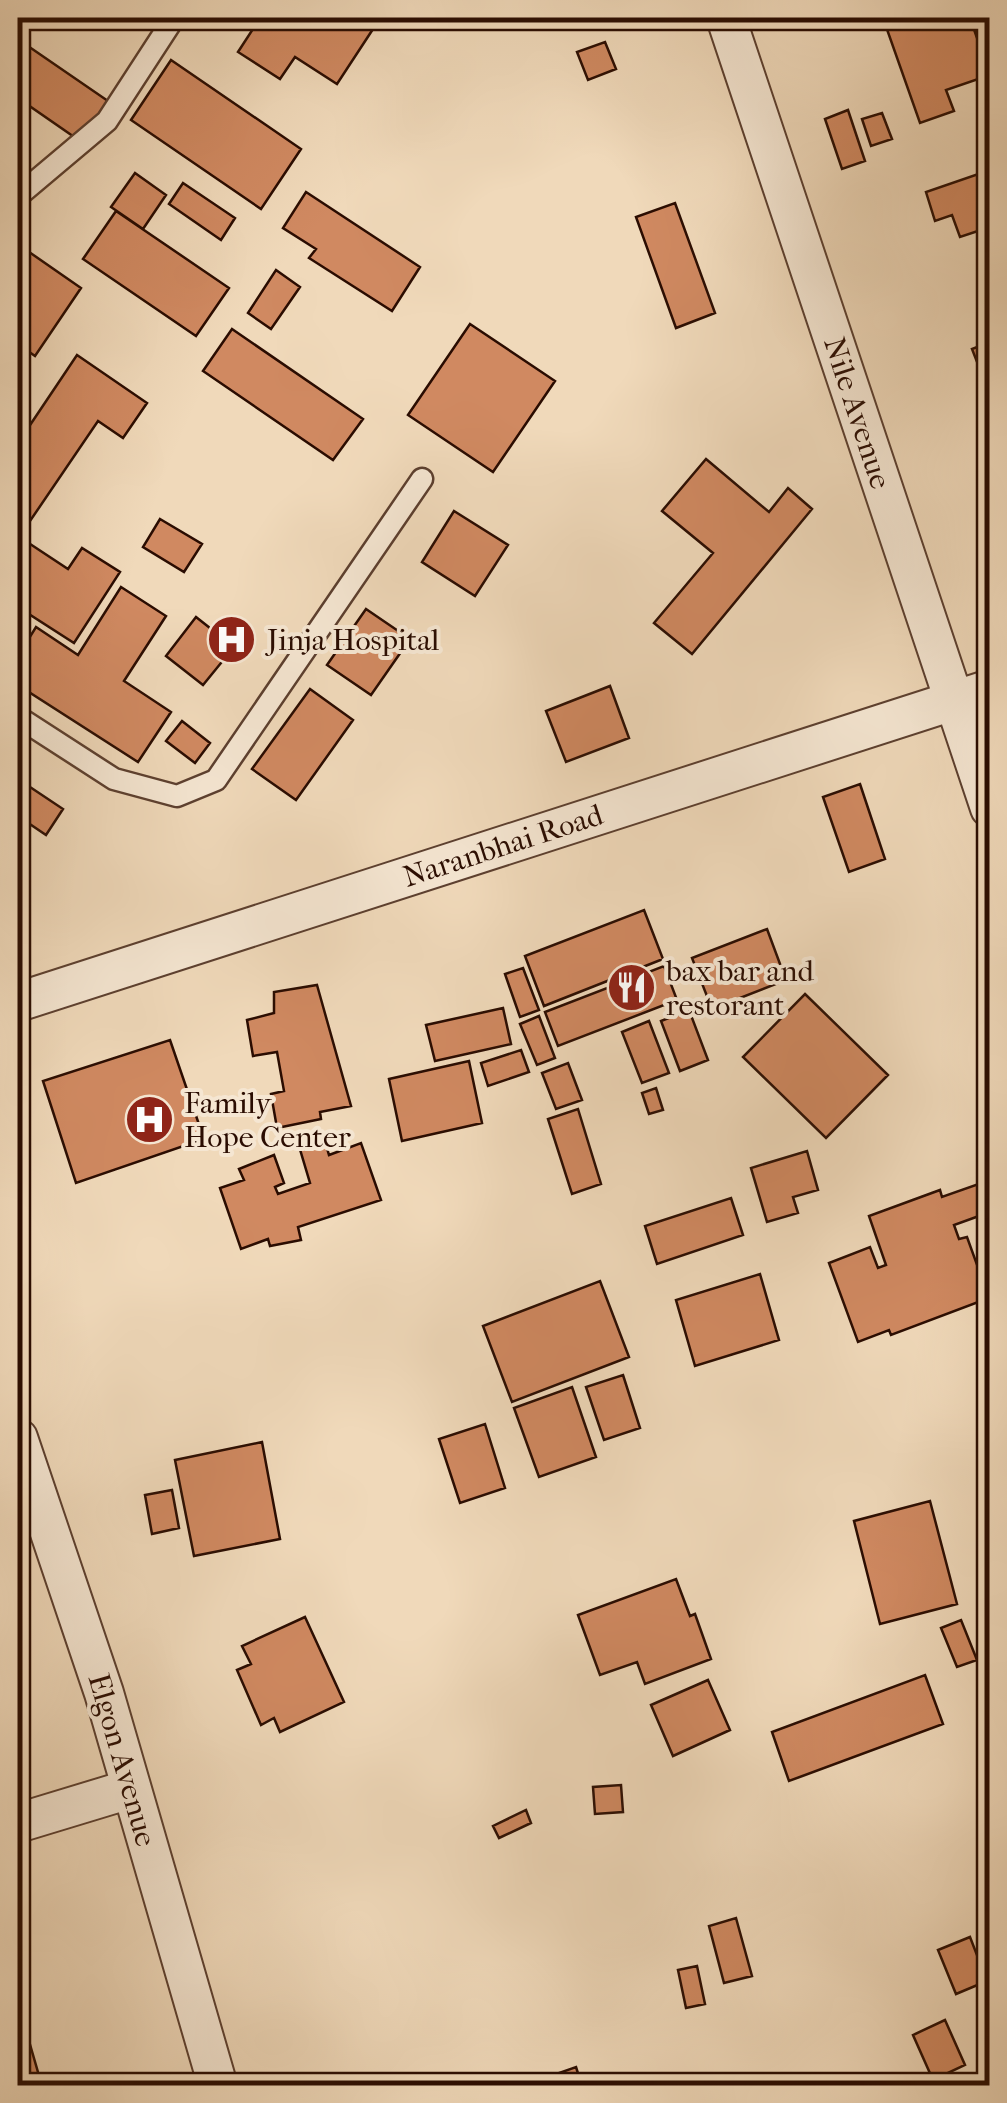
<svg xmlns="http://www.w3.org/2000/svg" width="1007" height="2103" font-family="'IM FELL French Canon',serif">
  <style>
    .building { fill: #d08961; stroke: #2a0c01; stroke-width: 2.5 }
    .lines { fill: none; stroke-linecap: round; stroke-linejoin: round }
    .lane-casing { stroke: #5c3f2f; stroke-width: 25 }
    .street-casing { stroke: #5c3f2f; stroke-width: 42 }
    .lane { stroke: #f5e6d2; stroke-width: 20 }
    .street { stroke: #f5e6d2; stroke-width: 38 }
    .labels { text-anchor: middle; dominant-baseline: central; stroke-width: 8; stroke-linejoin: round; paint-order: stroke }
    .street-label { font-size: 30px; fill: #2a0c01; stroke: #f5e6d2 }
    .poi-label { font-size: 30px; fill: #2a0c01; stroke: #f5e6d2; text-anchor: start }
  </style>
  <rect width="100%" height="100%" fill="#f0d9ba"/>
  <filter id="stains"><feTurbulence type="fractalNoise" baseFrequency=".002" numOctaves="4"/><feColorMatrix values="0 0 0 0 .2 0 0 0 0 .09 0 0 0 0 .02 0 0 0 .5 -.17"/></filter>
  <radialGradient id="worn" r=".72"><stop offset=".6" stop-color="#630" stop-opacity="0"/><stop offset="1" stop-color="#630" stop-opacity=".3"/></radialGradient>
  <path class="building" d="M235,18H356L373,29L337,84L295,57L280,79L238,52L253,29Z
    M883,18H970L990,75L946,90L954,111L920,123Z
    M605,42L616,69L588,80L577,52Z
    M25,44L108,101L80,141L18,98V55Z
    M171,60L301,149L261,209L131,120Z
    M848,110L865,161L842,169L825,119Z
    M882,113L892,139L871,146L862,119Z
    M990,170V227L960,237L952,215L935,221L926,192Z
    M135,173L166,195L143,229L111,207Z
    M183,183L235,218L221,240L169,204Z
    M306,192L420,267L392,311L309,258L316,249L283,228Z
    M675,203L715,313L676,328L636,217Z
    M116,211L229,288L196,336L83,259Z
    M19,245L81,288L35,356L18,344Z
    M276,270L300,287L271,329L248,313Z
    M470,324L555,381L493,472L408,415Z
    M232,329L363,419L333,460L203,371Z
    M990,342V378L984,380L972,349Z
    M77,355L147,403L123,438L98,421L30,521L18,512V443Z
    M706,459L769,512L788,488L812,509L692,654L654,623L713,553L662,511Z
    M454,511L508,545L475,596L422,562Z
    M160,519L202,544L184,572L143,547Z
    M18,536L68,569L82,548L120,572L74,643L18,607Z
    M121,587L166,616L124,681L171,712L138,762L18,685V656L36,627L78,655Z
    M366,609L410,639L371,695L327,665Z
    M196,617L234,647L203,685L166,656Z
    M610,686L629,738L566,762L546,711Z
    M310,689L353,720L296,800L252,769Z
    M182,721L210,743L195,763L166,741Z
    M18,779L63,809L46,835L18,816Z
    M860,784L885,859L849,872L823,797Z
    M644,910L663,959L544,1006L525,956Z
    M767,929L786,980L712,1009L692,958Z
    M664,966L677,1000L558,1046L545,1012Z
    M523,968L539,1010L520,1017L505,974Z
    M317,985L351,1106L320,1112L321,1119L277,1128L271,1094L284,1091L277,1052L253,1056L247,1020L274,1013V992Z
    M805,994L888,1075L826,1138L743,1057Z
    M503,1008L511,1044L435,1061L426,1025Z
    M689,1010L708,1060L680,1071L661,1021Z
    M539,1016L555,1058L537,1065L520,1024Z
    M649,1021L669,1073L642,1083L622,1032Z
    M170,1040L204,1139L76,1183L43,1081Z
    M521,1050L529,1072L488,1086L481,1063Z
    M469,1061L482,1123L402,1141L389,1079Z
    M568,1063L582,1100L556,1109L542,1073Z
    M656,1088L663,1110L649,1114L642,1093Z
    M578,1109L601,1184L572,1194L548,1119Z
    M324,1138L329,1155L361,1143L381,1200L298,1227L301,1240L270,1246L268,1239L241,1249L220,1188L244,1180L239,1169L274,1155L284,1183L275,1187L278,1194L310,1183L299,1146Z
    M807,1151L818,1190L793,1197L798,1213L767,1222L751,1168Z
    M990,1180V1212L954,1225L959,1239L967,1237L989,1298L891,1335L889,1330L858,1342L829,1263L870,1247L878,1268L886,1265L869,1216L940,1190L942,1197Z
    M731,1198L743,1235L657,1264L645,1226Z
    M760,1274L779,1340L695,1366L676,1300Z
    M600,1281L629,1357L512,1402L483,1326Z
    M623,1375L640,1428L604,1440L586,1387Z
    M572,1387L596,1457L539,1477L514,1408Z
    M485,1424L505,1488L460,1503L439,1439Z
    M262,1442L280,1539L194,1556L175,1460Z
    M172,1490L179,1528L152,1534L145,1495Z
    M930,1501L957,1604L880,1624L854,1521Z
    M676,1579L690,1616L695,1614L711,1659L645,1684L637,1662L600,1675L578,1615Z
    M305,1617L344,1702L280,1732L274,1718L261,1725L237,1670L251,1664L242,1646Z
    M961,1620L977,1660L957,1667L941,1628Z
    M925,1675L943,1724L789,1781L772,1732Z
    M708,1680L730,1730L673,1756L651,1705Z
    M621,1785L623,1812L595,1814L593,1787Z
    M526,1810L531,1823L499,1838L493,1826Z
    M990,1899V1943L978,1908L983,1907L981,1902Z
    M736,1918L752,1976L724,1983L709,1926Z
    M970,1937L987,1981L956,1994L938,1950Z
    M697,1966L705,2004L686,2008L678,1970Z
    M18,2003L42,2086H18Z
    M945,2020L965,2065L933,2080L913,2035Z
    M576,2067L582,2086H522Z"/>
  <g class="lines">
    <defs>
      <path id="lane" d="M18,196L107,121L174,18
        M18,717L114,779L177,796L216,780L422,479"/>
      <path id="street" d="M726,18L990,808
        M18,1002L990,689
        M18,1438L104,1693L218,2086
        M18,1823L130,1789"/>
    </defs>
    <use href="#lane" class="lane-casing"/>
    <use href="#street" class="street-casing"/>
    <use href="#lane" class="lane"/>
    <use href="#street" class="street"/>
  </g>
  <defs>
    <symbol id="hospital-disc" viewBox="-11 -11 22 22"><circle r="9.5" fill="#8f2418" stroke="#f5e6d2"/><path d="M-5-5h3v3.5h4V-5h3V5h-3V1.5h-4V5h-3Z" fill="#fff"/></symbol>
    <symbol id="restaurant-disc" viewBox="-11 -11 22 22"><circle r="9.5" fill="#8f2418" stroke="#f5e6d2"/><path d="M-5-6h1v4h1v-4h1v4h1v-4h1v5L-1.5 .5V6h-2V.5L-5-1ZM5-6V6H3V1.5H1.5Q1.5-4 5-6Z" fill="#fff"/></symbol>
  </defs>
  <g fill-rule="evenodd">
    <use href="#hospital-disc" x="204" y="612" width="55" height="55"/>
    <use href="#restaurant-disc" x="604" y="960" width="55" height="55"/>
    <use href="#hospital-disc" x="122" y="1092" width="55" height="55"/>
  </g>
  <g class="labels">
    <g class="street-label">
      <text transform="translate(857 413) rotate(72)">Nile Avenue</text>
      <text transform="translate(503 846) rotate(-18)">Naranbhai Road</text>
      <text transform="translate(122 1760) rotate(74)">Elgon Avenue</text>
    </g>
    <g class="poi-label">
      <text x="267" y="640">Jinja Hospital</text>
      <text x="666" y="971">bax bar and<tspan x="666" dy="34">restorant</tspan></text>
      <text x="184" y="1103">Family<tspan x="184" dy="34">Hope Center</tspan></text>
    </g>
  </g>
  <rect width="1007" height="2103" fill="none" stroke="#f0d9ba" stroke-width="60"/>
  <rect x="20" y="20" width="967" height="2063" fill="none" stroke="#2a0c01" stroke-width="5"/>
  <rect x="30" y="30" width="947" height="2043" fill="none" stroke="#2a0c01" stroke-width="2.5"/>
  <rect width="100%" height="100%" filter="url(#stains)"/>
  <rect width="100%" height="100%" fill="url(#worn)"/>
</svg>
